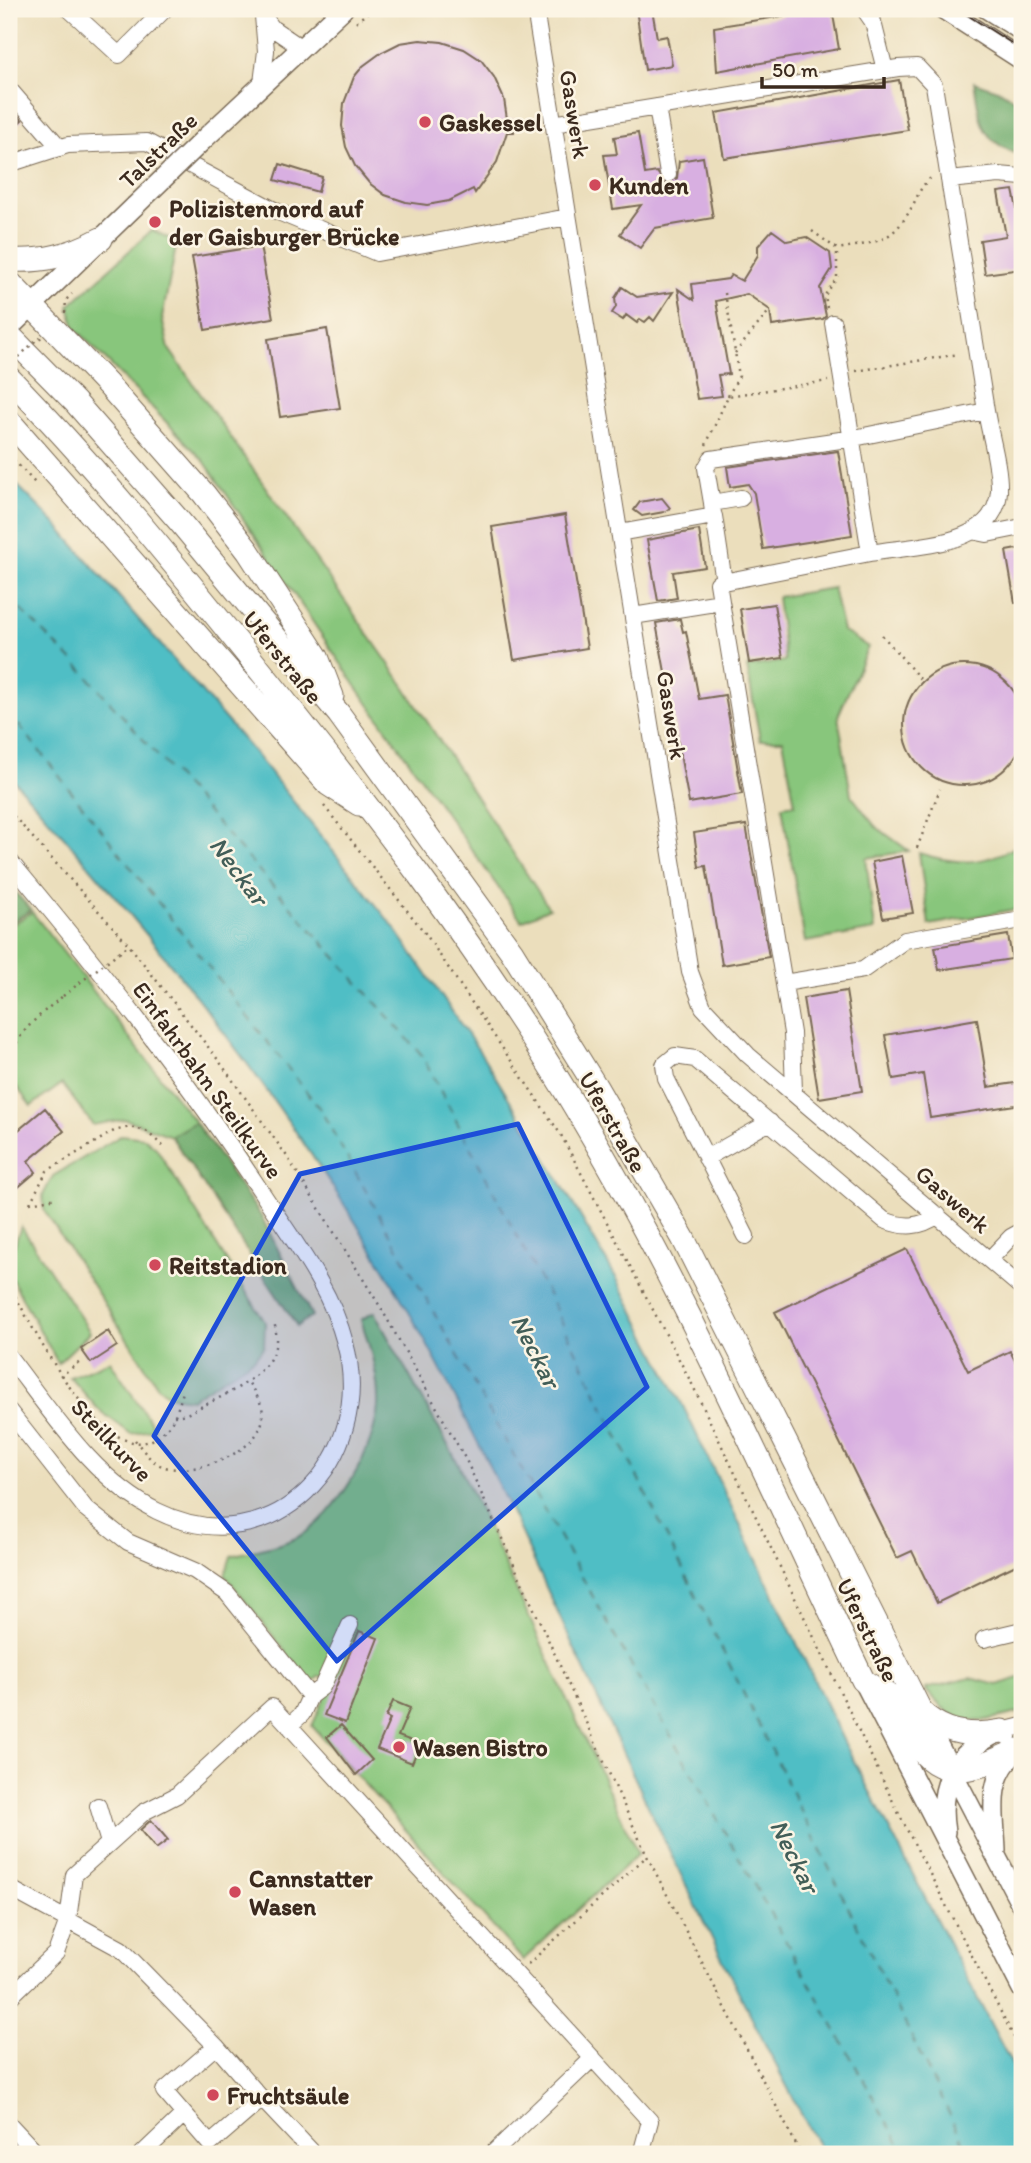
<svg xmlns="http://www.w3.org/2000/svg" width="1031" height="2163" font-family="Itim,sans-serif">
  <style>
    .green { fill: #88c67c; stroke: #62784d; stroke-width: 2 }
    .forest { fill: #6eab6c; stroke: #546a45; stroke-width: 2 }
    .water { fill: #4fbec5; stroke: #457472; stroke-width: 2 }
    .lines { fill: none; stroke-linecap: round; stroke-linejoin: round }
    .ferry { stroke: #425e58; stroke-width: 2; stroke-dasharray: 9 7; stroke-linecap: butt }
    .building { fill: #d8afe1 }
    .minor-casing { stroke: #796955; stroke-width: 18 }
    .major-casing { stroke: #796955; stroke-width: 22 }
    .highway-casing { stroke: #796955; stroke-width: 25 }
    .path { stroke: #796955; stroke-width: 2.5; stroke-dasharray: 2 5; stroke-linecap: butt }
    .minor { stroke: #fff; stroke-width: 16 }
    .major { stroke: #fff; stroke-width: 19 }
    .highway { stroke: #fff; stroke-width: 23 }
    .tram { stroke: #3b2a1e; stroke-width: 2 }
    .major-bridge-casing { stroke: #796955; stroke-width: 22; stroke-linecap: butt }
    .path-bridge { stroke: #796955; stroke-width: 2.5; stroke-dasharray: 2 5; stroke-linecap: butt }
    .major-bridge { stroke: #fff; stroke-width: 19 }
    .marked { fill: #1d4ed8; fill-opacity: 0.2; stroke: #1d4ed8; stroke-width: 5; stroke-linejoin: round }
    .poi-dot { fill: #d1495b; stroke: #fcf5e5; stroke-width: 2.5 }
    .labels { text-anchor: middle; dominant-baseline: central; stroke-width: 5; stroke-linejoin: round; paint-order: stroke }
    .street-label { font-size: 24px; fill: #3b2a1e; stroke: #fcf5e5 }
    .poi-label { font-size: 24px; font-weight: bold; fill: #3b2a1e; stroke: #fcf5e5; text-anchor: start }
    .water-label { font-size: 26px; font-style: italic; fill: #425e58; stroke: #fcf5e5 }
  </style>
  <rect width="100%" height="100%" fill="#fcf5e5"/>
  <filter id="ink" filterUnits="userSpaceOnUse"><feTurbulence type="fractalNoise" baseFrequency=".0143" numOctaves="2"/><feDisplacementMap in="SourceGraphic" scale="14" xChannelSelector="R" yChannelSelector="G"/><feConvolveMatrix kernelMatrix="1 2 1 2 8 2 1 2 1" color-interpolation-filters="sRGB"/></filter>
  <filter id="wash" filterUnits="userSpaceOnUse"><feTurbulence type="fractalNoise" baseFrequency=".00686" numOctaves="4" result="noise"/><feDisplacementMap in="SourceGraphic" scale="28" xChannelSelector="R" yChannelSelector="G"/><feGaussianBlur stdDeviation="1.57" result="paint"/><feColorMatrix in="noise" values="0 0 0 0 0 0 0 0 0 0 0 0 0 0 0 0 0 1.4 0 .05"/><feComposite in="paint" operator="in"/></filter>
  <g filter="url(#wash)">
    <rect width="100%" height="100%" fill="#ebdebc"/>
    <path class="green" d="M152,230L177,242L162,318L169,349L398,677L549,908L522,921L356,686L204,461L75,328L69,306Z
      M833,588L843,631L868,647L838,716L851,795L875,826L909,851L866,858L875,930L805,942L782,806L795,804L783,740H760L747,667L785,661L777,597Z
      M1022,843V908L929,925L919,853C960,866 985,865 1022,843Z
      M32,912L195,1122L171,1136L125,1119L93,1125L62,1084L31,1106L16,1086L9,1090V927Z
      M122,1135L144,1138L156,1148L265,1322L264,1346L255,1358L191,1399L169,1396L157,1385L44,1210L43,1195L53,1176Z
      M21,1226L90,1332L58,1363L9,1274V1262Z
      M374,1312L459,1465L638,1854L523,1960L312,1726L332,1681L320,1676L310,1683L225,1575L231,1556C252,1550 279,1547 298,1537C337,1517 376,1447 378,1404C379,1376 370,1346 361,1320Z
      M110,1361L155,1429L131,1434L98,1409L70,1377Z
      M1022,1677V1712C973,1723 960,1732 925,1689L970,1678L997,1685Z"/>
    <path class="forest" d="M974,82L1003,92L1022,105V156C979,140 981,124 974,82Z
      M9,885L31,910L9,924Z
      M195,1122L261,1216L312,1316L297,1326L171,1136Z"/>
    <path class="water" d="M9,477L55,523L252,750L396,930L482,1055L558,1178L618,1281L683,1406L844,1742L1022,2084V2154H823C746,2012 676,1866 607,1719C543,1583 484,1444 409,1312C299,1117 159,941 9,775Z"/>
    <g class="lines">
      <path class="ferry" d="M9,598L81,669L421,1054L553,1304L969,2154
        M9,712L320,1109L905,2154"/>
    </g>
    <g id="blocks">
      <path class="building" d="M636,9H652L657,38L667,36L672,65L645,70Z
        M781,9H832L839,49L717,71L714,27L783,16Z
        M420,40L442,42L464,49L481,60L494,77L504,99L507,119H515L514,132H507L497,162L475,193L473,189L449,201L427,205L406,202L385,195L369,183L355,166L346,147L342,126L344,103L354,77L363,66L382,52L400,43Z
        M899,80L908,130L724,158L716,113Z
        M9,105L22,120L9,132Z
        M638,133L645,174L657,172L665,184L677,178L679,161L703,157L713,218L655,228L640,248L620,234L641,205L613,209L604,155L617,154L614,137Z
        M280,164L322,177L318,192L275,180Z
        M1013,190L1022,233V269L985,274L980,240L1006,236L998,192Z
        M772,230L787,241L806,237L830,253L832,269L820,288L826,316L823,319L772,326L770,310L747,294L716,301L729,374L718,375L722,396L697,399L678,289L694,300L692,284L728,279L731,275L742,281L758,255V246Z
        M260,246L273,318L205,330L192,257Z
        M622,287L637,297L673,292L654,321L650,317L645,322L640,319L637,323L626,315L623,320L612,313L616,307L615,298Z
        M327,329L340,408L280,417L268,339Z
        M838,451L852,535L763,549L754,493L748,484L730,487L727,467Z
        M662,498L670,508L664,512L642,516L634,510L640,502Z
        M565,515L587,648L514,660L492,527Z
        M699,530L705,567L673,572L677,598L658,601L647,540Z
        M1022,548V603H1015L1006,551Z
        M774,604L783,658L749,663L740,609Z
        M680,619L683,632L686,631L699,699L725,695L742,794L689,803L656,623Z
        M904 725a60 60 0 1 1 120 0a60 60 0 1 1-120 0Z
        M746,825L769,957L722,965L706,866L699,867L694,833Z
        M902,856L913,913L883,918L872,862Z
        M1008,935L1012,959L939,970L935,947Z
        M846,991L862,1091L819,1098L803,998Z
        M977,1019L988,1087L1022,1082V1104L930,1118L923,1074L893,1079L885,1035Z
        M45,1108L64,1131L28,1161L36,1172L9,1195V1138Z
        M907,1249L968,1371L1010,1351L1022,1374V1562L937,1603L912,1551L897,1558L775,1312Z
        M108,1331L117,1346L91,1363L81,1349Z
        M359,1631L378,1638L345,1723L324,1715Z
        M393,1701L410,1708L398,1736L420,1744L412,1763L377,1749L390,1719L386,1717Z
        M341,1725L372,1760L356,1775L327,1737Z
        M151,1820L168,1840L156,1849L140,1830Z"/>
    </g>
  </g>
  <g filter="url(#ink)">
    <use href="#blocks" fill-opacity="0" stroke="#796955" stroke-width="2"/>
    <g class="lines">
      <defs>
        <path id="minor" d="M69,9L119,55L165,9
          M535,9L690,972L703,1007L748,1055L1022,1288
          M864,9L873,22L885,70
          M262,14L272,28L300,47
          M262,83L266,51L263,16
          M9,89L60,148
          M657,107L668,174
          M553,124L898,68L917,67L934,85L986,411L854,438L711,459L706,468L712,503
          M9,164L68,145L147,142L276,211L377,253L568,217
          M949,180L999,175L1022,177
          M713,514L712,503L741,498
          M977,532L987,534L1022,527
          M619,533L714,516L724,582
          M870,553C912,545 996,548 999,491C1000,466 990,436 986,411
          M633,616L721,602
          M9,860C100,969 188,1080 266,1199C296,1245 331,1289 345,1343C377,1459 272,1568 157,1511C94,1480 51,1411 9,1357
          M784,983L863,970L905,940L1022,920
          M794,1092L792,1033L718,583L870,553L833,323
          M706,1158L770,1122
          M746,1236L666,1078L664,1065L675,1056L695,1059L884,1220C904,1228 920,1228 938,1215
          M989,1260L1011,1237L1022,1231
          M9,1411L86,1509L128,1542L195,1571L227,1593L310,1696
          M984,1639L1022,1630
          M289,1726L302,1714L310,1696L322,1687L350,1625
          M1008,1737L1002,1731L1022,1726
          M98,1806L109,1843
          M9,1888L121,1949L216,2046
          M9,1998L56,1953L68,1920L74,1875L144,1812L177,1795L272,1707L650,2121L641,2154
          M216,2046L262,2099L210,2144L164,2091Z
          M262,2099L314,2154
          M9,2124L37,2154
          M142,2154L184,2114
          M492,2154L593,2058"/>
        <path id="major" d="M943,9L1022,60
          M987,9L1022,31
          M202,141L343,9
          M9,328L135,206
          M863,1680L1022,1989
          M921,1712L1022,1906
          M945,1832C937,1785 954,1754 997,1733
          M996,1851C995,1815 985,1779 1016,1752"/>
        <path id="highway" d="M9,260C43,262 71,255 101,239
          M9,282L108,385L204,494L248,551L317,657L332,696
          M9,335L75,402L180,522L339,714L512,952L596,1087L683,1238L921,1712C944,1734 973,1737 1002,1731
          M9,378C97,468 176,566 255,664C367,803 476,944 569,1097C682,1283 769,1484 863,1680C871,1688 882,1690 890,1697C901,1708 906,1727 914,1740C941,1786 980,1768 1018,1750
          M9,421L328,784L359,804"/>
      </defs>
      <use href="#minor" class="minor-casing"/>
      <use href="#major" class="major-casing"/>
      <use href="#highway" class="highway-casing"/>
      <path class="path" d="M356,22L372,9
        M812,231L837,249C877,242 892,244 913,205C918,195 922,184 931,178
        M725,293L739,376L728,396
        M827,308L825,295L837,278V249
        M65,313L66,300L72,294
        M735,353L770,310
        M856,371L959,354
        M706,445L728,396L828,381
        M9,455L35,483
        M882,635L921,680
        M324,806L425,933L561,1135L692,1384L899,1814L1022,2053
        M9,811L129,945L219,1061L286,1155L381,1308L466,1460L647,1856L801,2154
        M917,848L940,789
        M119,952L129,945
        M9,1123L15,1117C0,1051 14,1035 63,996
        M30,1203L47,1171L114,1131L130,1127L146,1131L164,1147
        M30,1203L57,1198
        M9,1284C28,1318 115,1501 170,1424C177,1414 180,1401 184,1389
        M60,1376L83,1360
        M174,1416L187,1414C223,1394 289,1374 274,1322
        M135,1440C143,1450 150,1461 162,1466C193,1478 263,1452 263,1415C263,1402 253,1391 247,1380
        M528,1964L647,1856"/>
      <use href="#minor" class="minor"/>
      <use href="#major" class="major"/>
      <use href="#highway" class="highway"/>
      <path class="tram" d="M958,9L1022,50"/>
      <defs>
        <path id="major-bridge" d="M135,206L202,141"/>
      </defs>
      <use href="#major-bridge" class="major-bridge-casing"/>
      <path class="path-bridge" d="M9,367L36,340L45,336
        M63,996L119,952"/>
      <use href="#major-bridge" class="major-bridge"/>
    </g>
  </g>
  <path class="marked" d="M518,1124L647,1387L337,1661L154,1436L300,1174Z"/>
  <g class="poi-dot">
    <circle cx="425" cy="122" r="7"/>
    <circle cx="595" cy="185" r="7"/>
    <circle cx="155" cy="222" r="7"/>
    <circle cx="155" cy="1265" r="7"/>
    <circle cx="399" cy="1747" r="7"/>
    <circle cx="235" cy="1892" r="7"/>
    <circle cx="213" cy="2095" r="7"/>
  </g>
  <g class="labels">
    <g class="street-label">
      <text transform="translate(575 114) rotate(81)">Gaswerk</text>
      <text transform="translate(158 150) rotate(-44)">Talstraße</text>
      <text transform="translate(283 657) rotate(51)">Uferstraße</text>
      <text transform="translate(672 715) rotate(81)">Gaswerk</text>
      <text transform="translate(208 1080) rotate(54)">Einfahrbahn Steilkurve</text>
      <text transform="translate(613 1122) rotate(60)">Uferstraße</text>
      <text transform="translate(953 1199) rotate(41)">Gaswerk</text>
      <text transform="translate(112 1440) rotate(46)">Steilkurve</text>
      <text transform="translate(868 1630) rotate(64)">Uferstraße</text>
    </g>
    <g class="poi-label">
      <text x="439" y="122">Gaskessel</text>
      <text x="609" y="185">Kunden</text>
      <text x="169" y="208">Polizistenmord auf<tspan x="169" dy="28">der Gaisburger Brücke</tspan></text>
      <text x="169" y="1265">Reitstadion</text>
      <text x="413" y="1747">Wasen Bistro</text>
      <text x="249" y="1878">Cannstatter<tspan x="249" dy="28">Wasen</tspan></text>
      <text x="227" y="2095">Fruchtsäule</text>
    </g>
    <g class="water-label">
      <text transform="translate(239 871) rotate(53)">Neckar</text>
      <text transform="translate(536 1351) rotate(63)">Neckar</text>
      <text transform="translate(795 1856) rotate(63)">Neckar</text>
    </g>
  </g>
  <rect width="1031" height="2163" fill="none" stroke="#fcf5e5" stroke-width="35"/>
  <path d="M762 77v10h122v-10" fill="none" stroke="#3b2a1e" stroke-width="3.5"/>
  <text x="772" y="77" font-size="21" fill="#3b2a1e" stroke="#fcf5e5" stroke-width="5" paint-order="stroke">50 m</text>
</svg>
